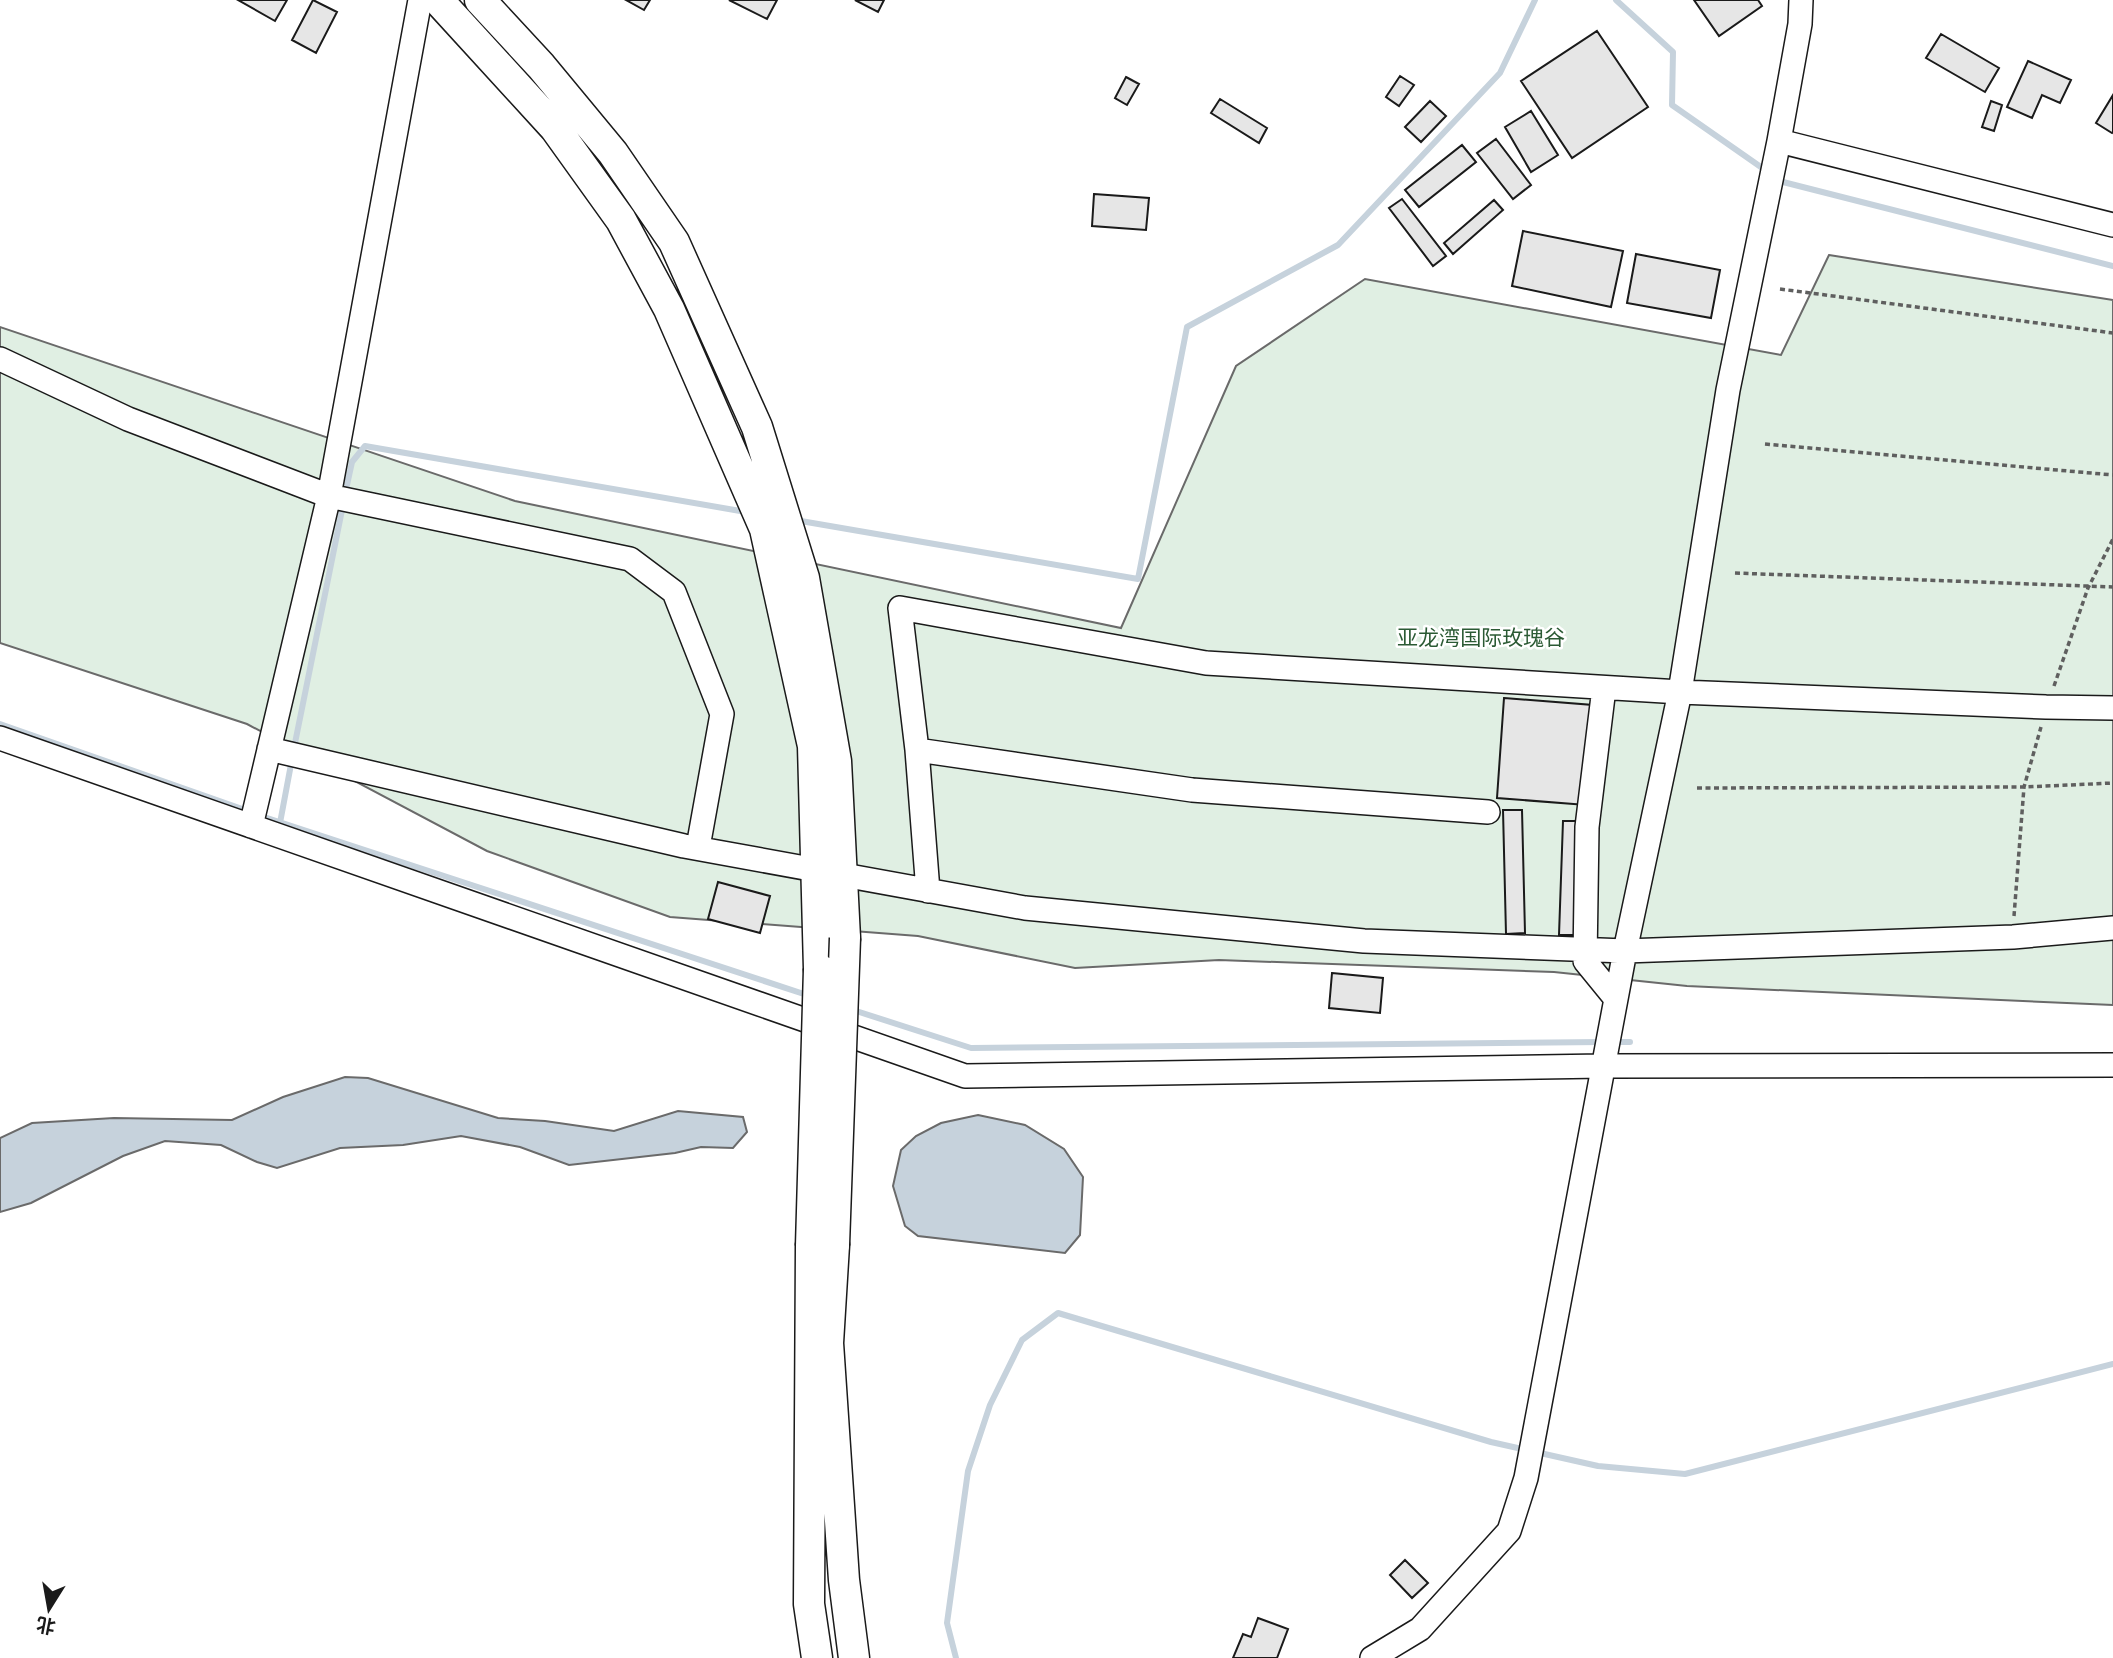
<svg xmlns="http://www.w3.org/2000/svg" width="2113" height="1658" font-family="Montserrat,'Noto Sans SC',sans-serif">
  <style>
    .green { fill: #e0efe3; stroke: #6a6a6a; stroke-width: 2 }
    .water { fill: #c6d2dc; stroke: #6a6a6a; stroke-width: 2 }
    .lines { fill: none; stroke-linecap: round; stroke-linejoin: round }
    .stream { stroke: #c6d2dc; stroke-width: 6 }
    .building { fill: #e6e6e6; stroke: #1a1a1a; stroke-width: 2 }
    .minor-casing { stroke: #1a1a1a; stroke-width: 26 }
    .major-casing { stroke: #1a1a1a; stroke-width: 33 }
    .path { stroke: #5f5f5f; stroke-width: 3.5; stroke-dasharray: 5 3.5; stroke-linecap: butt }
    .minor { stroke: #fff; stroke-width: 23 }
    .major { stroke: #fff; stroke-width: 30 }
    .major-bridge-casing { stroke: #1a1a1a; stroke-width: 33; stroke-linecap: butt }
    .major-bridge { stroke: #fff; stroke-width: 30 }
    .labels { text-anchor: middle; dominant-baseline: central; stroke-width: 5; stroke-linejoin: round; paint-order: stroke }
    .park-label { font-size: 21px; fill: #2b5a34; stroke: #fff }
  </style>
  <rect width="100%" height="100%" fill="#fff"/>
  <path class="green" d="M1829,255L2113,300V1005L1687,986L1554,972L1219,960L1075,968L918,936L670,917L487,851L247,724L0,643V327L515,501L1121,628L1236,366L1365,279L1781,355Z"/>
  <path class="water" d="M345,1077L368,1078L498,1118L545,1121L614,1131L678,1111L743,1117L747,1132L733,1148L701,1147L675,1153L569,1165L520,1147L461,1136L403,1145L340,1148L277,1168L257,1162L221,1145L165,1141L123,1156L31,1203L0,1212V1138L32,1123L114,1118L232,1120L283,1097Z
    M978,1115L1025,1125L1064,1149L1083,1177L1080,1235L1065,1253L918,1236L905,1226L893,1186L901,1150L916,1136L941,1123Z"/>
  <g class="lines">
    <path class="stream" d="M1616,0L1673,52L1672,105L1768,172
      M1777,178L1783,182L2113,266
      M345,494L352,462L365,446L746,512
      M795,520L1138,579L1187,327L1338,245L1500,73L1535,0
      M0,724L248,811
      M294,748L343,505
      M258,815L810,996
      M280,823L292,759
      M850,1009L971,1048L1603,1042
      M1614,1042H1630
      M956,1658L947,1623L968,1471L990,1405L1022,1340L1058,1313L1491,1442L1598,1466L1685,1474L2113,1364"/>
  </g>
  <path class="building" d="M238,0H287L275,21Z
    M313,0L337,12L316,53L292,40Z
    M626,0H650L644,10Z
    M729,0H777L767,19Z
    M855,0H884L878,12Z
    M1694,0H1758L1762,6L1719,36Z
    M1597,31L1648,107L1572,158L1521,81Z
    M1941,34L1999,68L1985,92L1926,58Z
    M2028,61L2071,80L2060,103L2042,95L2032,118L2007,107Z
    M1400,76L1414,85L1399,106L1386,97Z
    M1126,77L1139,84L1127,105L1115,98Z
    M2113,95V132L2112,133L2096,123Z
    M1220,99L1267,128L1259,143L1211,113Z
    M1430,101L1446,116L1421,142L1405,127Z
    M1991,101L2002,105L1994,131L1982,127Z
    M1531,111L1558,155L1531,172L1505,127Z
    M1496,139L1531,185L1513,199L1477,153Z
    M1462,145L1476,162L1419,207L1405,190Z
    M1094,194L1149,198L1146,230L1092,226Z
    M1402,199L1446,256L1433,266L1389,208Z
    M1494,200L1503,210L1453,254L1444,243Z
    M1523,231L1623,251L1611,307L1512,286Z
    M1636,254L1720,270L1711,318L1627,303Z
    M1504,698L1593,705L1586,805L1497,798Z
    M1503,810H1522L1525,933L1506,934Z
    M1563,821H1578L1574,935H1559Z
    M718,882L770,896L760,933L708,919Z
    M1332,973L1383,978L1380,1013L1329,1008Z
    M1405,1560L1428,1583L1412,1598L1390,1575Z
    M1258,1618L1288,1629L1277,1658H1233L1243,1634L1251,1637Z"/>
  <g class="lines">
    <defs>
      <path id="minor" d="M1779,141L2113,225
        M0,359L128,419L329,496L630,559L674,592L722,714L700,836
        M1604,688L1587,827L1585,961L1616,999
        M0,738L965,1076L1603,1066L2113,1065
        M269,749L684,846L1025,908L1364,941L1625,951L2013,937L2113,928
        M917,750L928,891
        M1488,812L1192,790L917,750L900,608L1206,663L1680,692L2046,707L2113,708
        M251,826L329,496L420,0
        M1372,1658L1420,1629L1509,1531L1526,1478L1625,951L1680,692L1728,390L1779,141L1800,24L1801,0"/>
      <path id="major" d="M438,0L555,128L621,220L669,309L765,529L813,746L819,969
        M480,0L541,66L613,153L674,242L757,427L804,578L836,761L845,938
        M834,1245L828,1343L844,1580L854,1658
        M811,1246L809,1604L817,1658"/>
    </defs>
    <use href="#minor" class="minor-casing"/>
    <use href="#major" class="major-casing"/>
    <path class="path" d="M1780,289L2113,333
      M1765,444L2113,475
      M1735,573L2113,587
      M2054,686L2088,588L2113,539
      M1697,788L2024,787L2113,783
      M2014,916L2024,787L2041,727"/>
    <use href="#minor" class="minor"/>
    <use href="#major" class="major"/>
    <defs>
      <path id="major-bridge" d="M834,1245L845,938
        M811,1246L819,969"/>
    </defs>
    <use href="#major-bridge" class="major-bridge-casing"/>
    <use href="#major-bridge" class="major-bridge"/>
  </g>
  <g class="labels">
    <g class="park-label">
      <text x="1481" y="637">亚龙湾国际玫瑰谷</text>
    </g>
  </g>
  <g transform="translate(49 1609) rotate(191)" stroke="#ffffff" stroke-width="5" paint-order="stroke">
  <path d="M0-5L12 26L0 18L-12 26Z" fill="#1a1a1a"/>
  <text y="-10" font-size="19" font-weight="bold" text-anchor="middle" fill="#1a1a1a">北</text>
  </g>
</svg>
